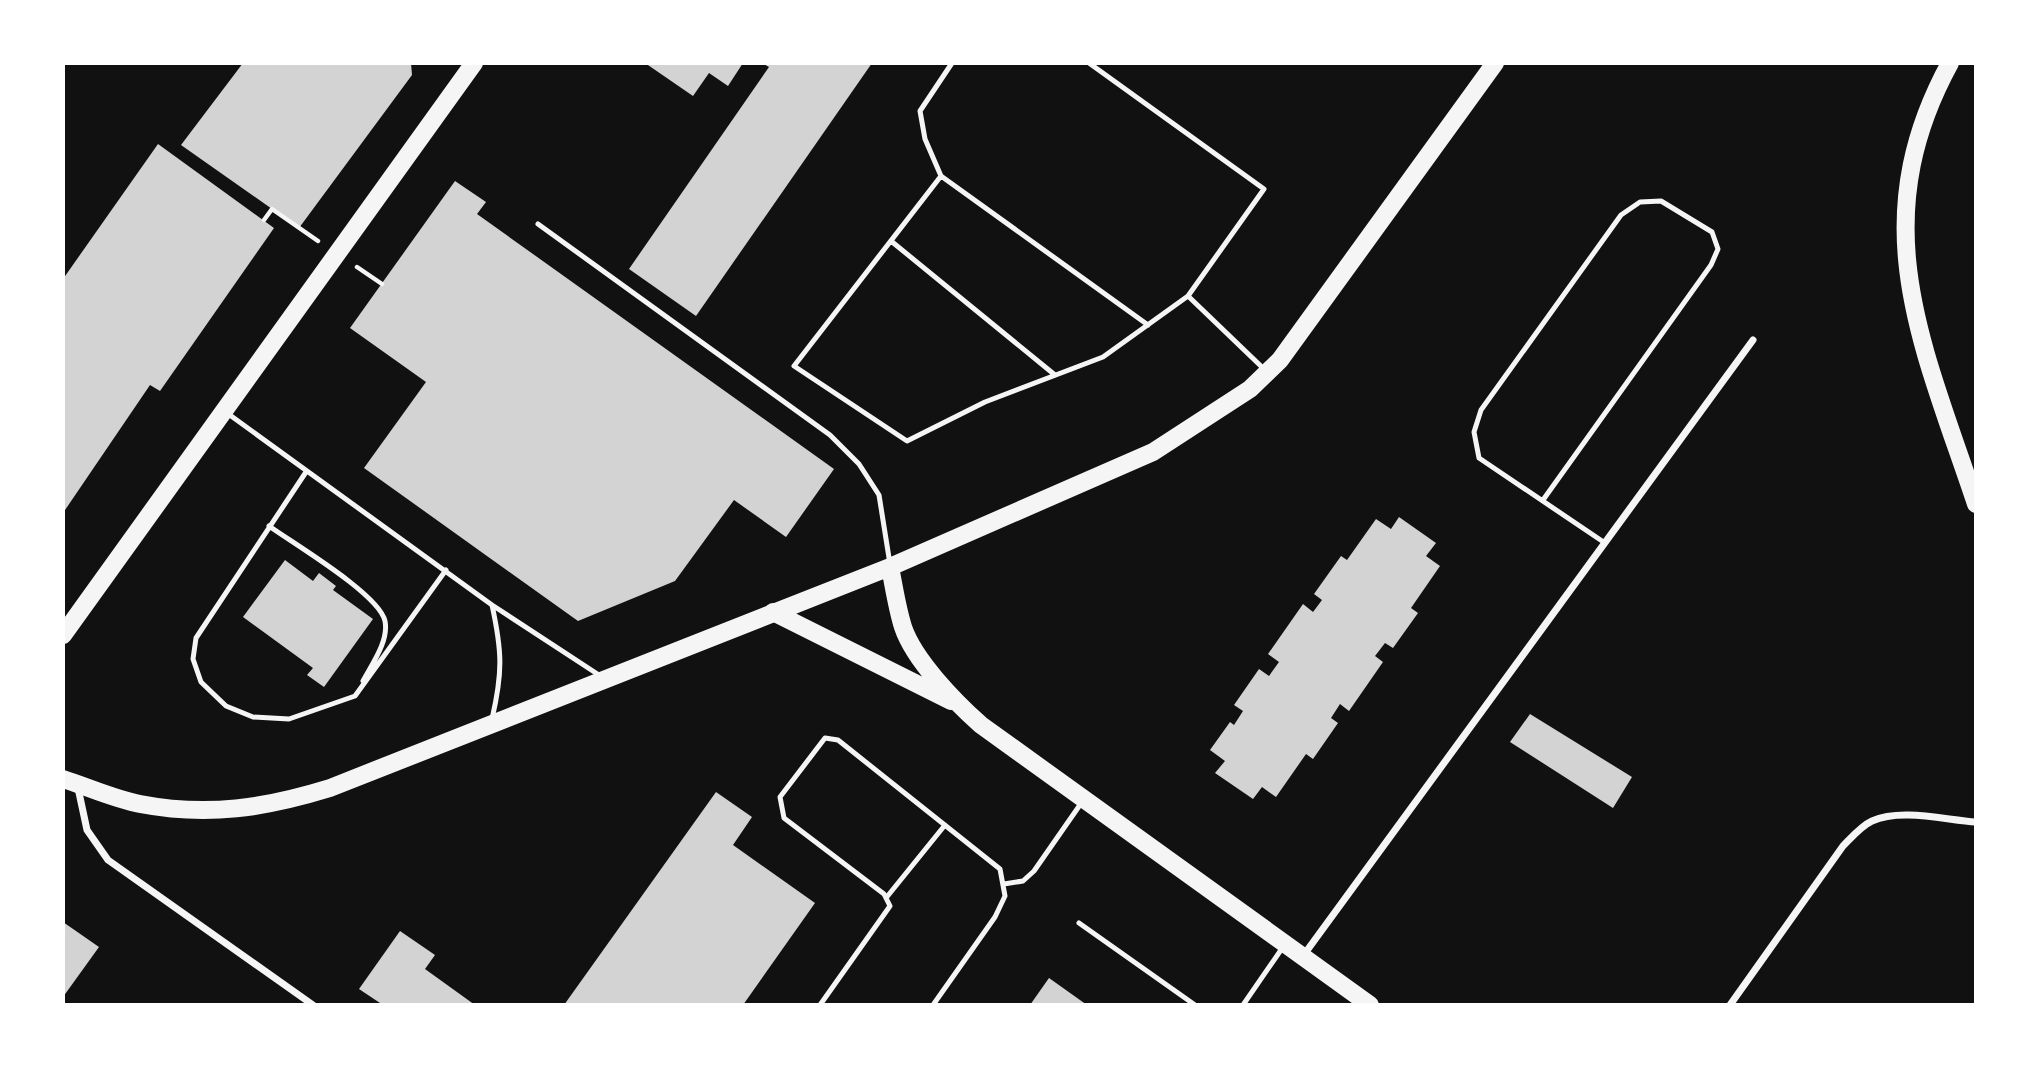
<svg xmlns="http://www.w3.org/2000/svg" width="2039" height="1068" font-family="'Zilla Slab',serif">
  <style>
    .building { fill: #d3d3d3 }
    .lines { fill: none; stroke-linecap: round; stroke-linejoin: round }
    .path { stroke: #f5f5f5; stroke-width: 4.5 }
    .service { stroke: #f5f5f5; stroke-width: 5 }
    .minor { stroke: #f5f5f5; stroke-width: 7 }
    .primary { stroke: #f5f5f5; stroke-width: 18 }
  </style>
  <rect width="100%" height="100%" fill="#111"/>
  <path class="building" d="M243,63H411L412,75L299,228L181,145Z
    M645,63H743L728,86L709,73L693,96Z
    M762,63H872L696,316L629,269L769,67Z
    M158,144L274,228L160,391L150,385L63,513V279Z
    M455,181L486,202L477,214L834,469L786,537L734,500L675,581L578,621L364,468L426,382L350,328Z
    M1399,517L1436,543L1426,556L1440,566L1411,608L1418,613L1393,648L1385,643L1375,656L1383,662L1349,711L1340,704L1331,718L1338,723L1313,759L1306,754L1276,797L1262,787L1253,799L1215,773L1225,761L1210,750L1230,722L1234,725L1243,711L1234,705L1259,669L1269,676L1279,662L1268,654L1303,604L1313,612L1322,600L1314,594L1341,556L1347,560L1376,519L1391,529Z
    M285,560L313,581L319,573L336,586L333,590L373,619L324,687L307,675L313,668L243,617Z
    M1530,714L1632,777L1613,808L1510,742Z
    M716,792L752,817L733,845L815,903L743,1005H564Z
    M63,922L99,947L63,997Z
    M400,931L435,955L425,969L475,1005H383L359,989Z
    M1049,978L1087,1005H1030Z"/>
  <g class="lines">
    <path class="path" d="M264,220L272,209L318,241
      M357,267L382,284"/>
    <path class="service" d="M952,63L920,111L925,139L941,176L794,366L907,441L985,402L1103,357L1188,296L1264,189L1089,63
      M941,176L1148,325
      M538,224L830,435L859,464L879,495L890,564
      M891,241L1055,375
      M1188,296L1265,370
      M227,413L492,605L602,677
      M306,472L196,638L193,659L201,682L226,706L253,717L289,719L355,696L446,570
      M1543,500L1711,265L1718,249L1712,232L1661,201L1640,202L1621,215L1481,410L1474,432L1479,458L1605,543
      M269,526C294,544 379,594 385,621C389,641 372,664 363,681
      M492,605C502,651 503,672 492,719
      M1004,884L1023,881L1034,871L1082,802
      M886,898L945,825
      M1079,923L1195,1005
      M820,1005L890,906L884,894L784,818L780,797L825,738L838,740L1000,869L1005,896L995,917L933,1005
      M1243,1005L1283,947"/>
    <path class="minor" d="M78,788L87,830L108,860L313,1005
      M1303,956L1753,340
      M1730,1005L1843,846C1851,838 1861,826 1872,821C1901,808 1945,820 1976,822"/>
    <path class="primary" d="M1950,63C1862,224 1923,345 1976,504
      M890,567C894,587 897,608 903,627C914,660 955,702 981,725L1370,1005
      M773,612L951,701
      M63,635L474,63
      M63,779C88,787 114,799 140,804C208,817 265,808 330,788L890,567L1153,452L1250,389L1280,360L1495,63"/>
  </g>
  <rect width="2039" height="1068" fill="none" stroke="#ffffff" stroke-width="130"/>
</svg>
